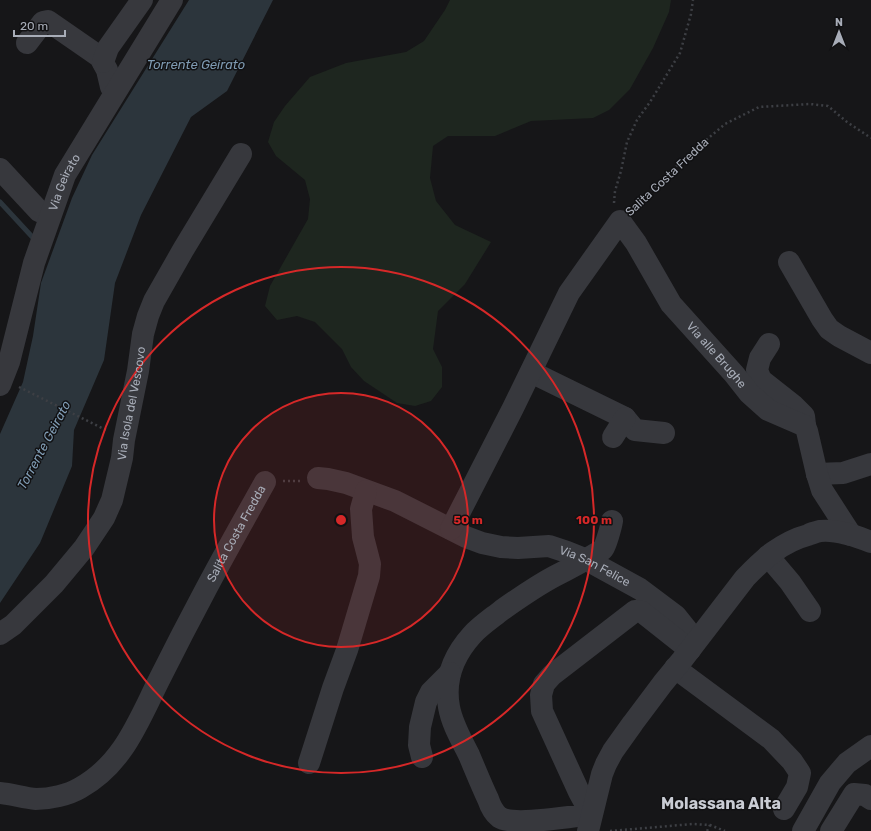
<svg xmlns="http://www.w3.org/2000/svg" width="871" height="831" font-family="Rubik,sans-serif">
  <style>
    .green { fill: #1e261f }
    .water { fill: #2c353c }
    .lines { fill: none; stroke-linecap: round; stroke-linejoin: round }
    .stream { stroke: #2c353c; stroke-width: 5 }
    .path { stroke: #3d3f44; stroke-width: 2.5; stroke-dasharray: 2 3; stroke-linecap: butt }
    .minor { stroke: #37383d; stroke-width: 22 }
    .ring { fill: none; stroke: #d62828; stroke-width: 2 }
    .labels { text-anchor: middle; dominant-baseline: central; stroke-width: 3; stroke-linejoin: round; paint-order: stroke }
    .street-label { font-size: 12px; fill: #a8adb8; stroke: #111113 }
    .water-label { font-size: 13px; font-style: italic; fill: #7f9bb3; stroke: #111113 }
    .district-label { font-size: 16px; font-weight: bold; fill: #c9ccd4; stroke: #111113 }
    .centre { fill: #d62828; stroke: #111113; stroke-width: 2 }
    .ring-label { font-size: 12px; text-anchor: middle; font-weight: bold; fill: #d62828; stroke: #111113; stroke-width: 3; stroke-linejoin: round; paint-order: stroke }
  </style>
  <rect width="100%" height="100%" fill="#161618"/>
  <path class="green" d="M450,0H671L669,12L653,48L630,89L609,110L593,118L531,121L495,136H448L433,146L430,178L436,201L455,225L491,242L465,284L438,311L433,349L442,367V387L431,401L415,406L397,403L364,381L351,367L342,349L315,322L297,316L277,320L265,306L270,286L308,219L310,199L305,180L276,156L268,142L274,122L285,106L310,77L346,63L406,52L424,41L445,10Z"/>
  <path class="water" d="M189,0H273L227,91L191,117L141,215L115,283L104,360L74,430L72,466L40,543L0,603V434L23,382L33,336L41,283L72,198L92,155Z"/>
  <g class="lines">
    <path class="stream" d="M0,202L36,241"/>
    <path class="path" d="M614,203L615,191L621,171L627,142L637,120L650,102L680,53L691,14L693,0
      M633,208L685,158L725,124L759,107L810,104L828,106L847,122L871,138
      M19,387L106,430
      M283,481H300
      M610,831L693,824L710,825L725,831
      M707,831L710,825"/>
    <g class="minor">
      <path d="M27,43L43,22L48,21L100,57L107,70L111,87L115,91"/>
      <path d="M103,62L108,48L142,0"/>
      <path d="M0,169L39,211L50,216"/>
      <path d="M789,262L822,319L829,329L839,336L871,353"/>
      <path d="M769,344L760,358L757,370L761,380L794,406L804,416L805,425"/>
      <path d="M531,372L625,418L635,430L664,433"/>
      <path id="s1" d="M0,385L9,362L34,263L65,175L172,0"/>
      <path d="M613,437L625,418"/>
      <path d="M817,474L843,473L871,464"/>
      <path id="s2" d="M318,478L328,479L346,483L395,501L466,537L482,543L501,547L518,548L549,546L567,552L587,560L640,589L676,616L696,641"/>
      <path d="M612,521C611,527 606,545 603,549C601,551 597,553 595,554C582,562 569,569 555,576C536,586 519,598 502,610C492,618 480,626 472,635C453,656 444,680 449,707C452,724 461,739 469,755C475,769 481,784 488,799C490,805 494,813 499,817C514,827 573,816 591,814L579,792L542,711L541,695L544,684L552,675L635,611L642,612L690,650"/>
      <path id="s3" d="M451,529L513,408L569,293L620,221L636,243L671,304L734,374L749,393L768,410L798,423L805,426L807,431L817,474L822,490L851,535"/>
      <path d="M768,556L790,582L810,611"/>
      <path id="s4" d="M0,634L13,625L54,584L84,548L104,518L112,500L122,458L124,440L138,371L143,334L148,316L154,301L183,250L241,154"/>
      <path d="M675,668L771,739L792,761L800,773L797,787L784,809"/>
      <path d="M422,757L419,745L420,727L426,702L431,692L450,673"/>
      <path d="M309,763L333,688L347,650L369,576L370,564L363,537L361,509L366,491"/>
      <path id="s5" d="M0,793C12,794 24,798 36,799C50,799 68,795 80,788C123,764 138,722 159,680C174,650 190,619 206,589C225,553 245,518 265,482"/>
      <path d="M588,831L602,774L606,764L613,751L633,723L663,683L682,660L745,578C763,559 782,542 808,535C812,533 816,532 820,531C837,529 856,536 871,542"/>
      <path d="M803,831L830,783L847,763L871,746"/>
      <path d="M831,831L854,794L865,795L871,799"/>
    </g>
  </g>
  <circle cx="341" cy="520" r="127" fill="#d62828" fill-opacity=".12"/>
  <g class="ring">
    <circle cx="341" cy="520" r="127"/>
    <circle cx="341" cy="520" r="253"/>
  </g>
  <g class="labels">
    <g class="street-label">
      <text transform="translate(667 177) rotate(-43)">Salita Costa Fredda</text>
      <text stroke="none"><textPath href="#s1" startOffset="213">Via Geirato</textPath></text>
      <text stroke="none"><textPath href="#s3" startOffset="518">Via alle Brughe</textPath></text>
      <text stroke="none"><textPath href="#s4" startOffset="275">Via Isola del Vescovo</textPath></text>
      <text stroke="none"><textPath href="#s5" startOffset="384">Salita Costa Fredda</textPath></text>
      <text stroke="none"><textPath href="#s2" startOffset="295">Via San Felice</textPath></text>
    </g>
    <g class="water-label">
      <text x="196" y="64">Torrente Geirato</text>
      <text transform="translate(44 445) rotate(-62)">Torrente Geirato</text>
    </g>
    <g class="district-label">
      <text x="721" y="803">Molassana Alta</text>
    </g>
  </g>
  <circle cx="341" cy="520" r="6" class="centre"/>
  <g class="ring-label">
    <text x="468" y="524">50 m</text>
    <text x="594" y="524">100 m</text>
  </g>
  <g transform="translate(839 32)" stroke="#111113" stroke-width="3" paint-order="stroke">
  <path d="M0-3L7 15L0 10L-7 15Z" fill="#a8adb8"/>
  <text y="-6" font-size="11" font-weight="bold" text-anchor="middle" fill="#a8adb8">N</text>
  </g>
  <path d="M14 30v6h51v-6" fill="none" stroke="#a8adb8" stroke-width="2"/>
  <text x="20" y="30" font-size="12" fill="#a8adb8" stroke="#111113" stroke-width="3" paint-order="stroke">20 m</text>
</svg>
